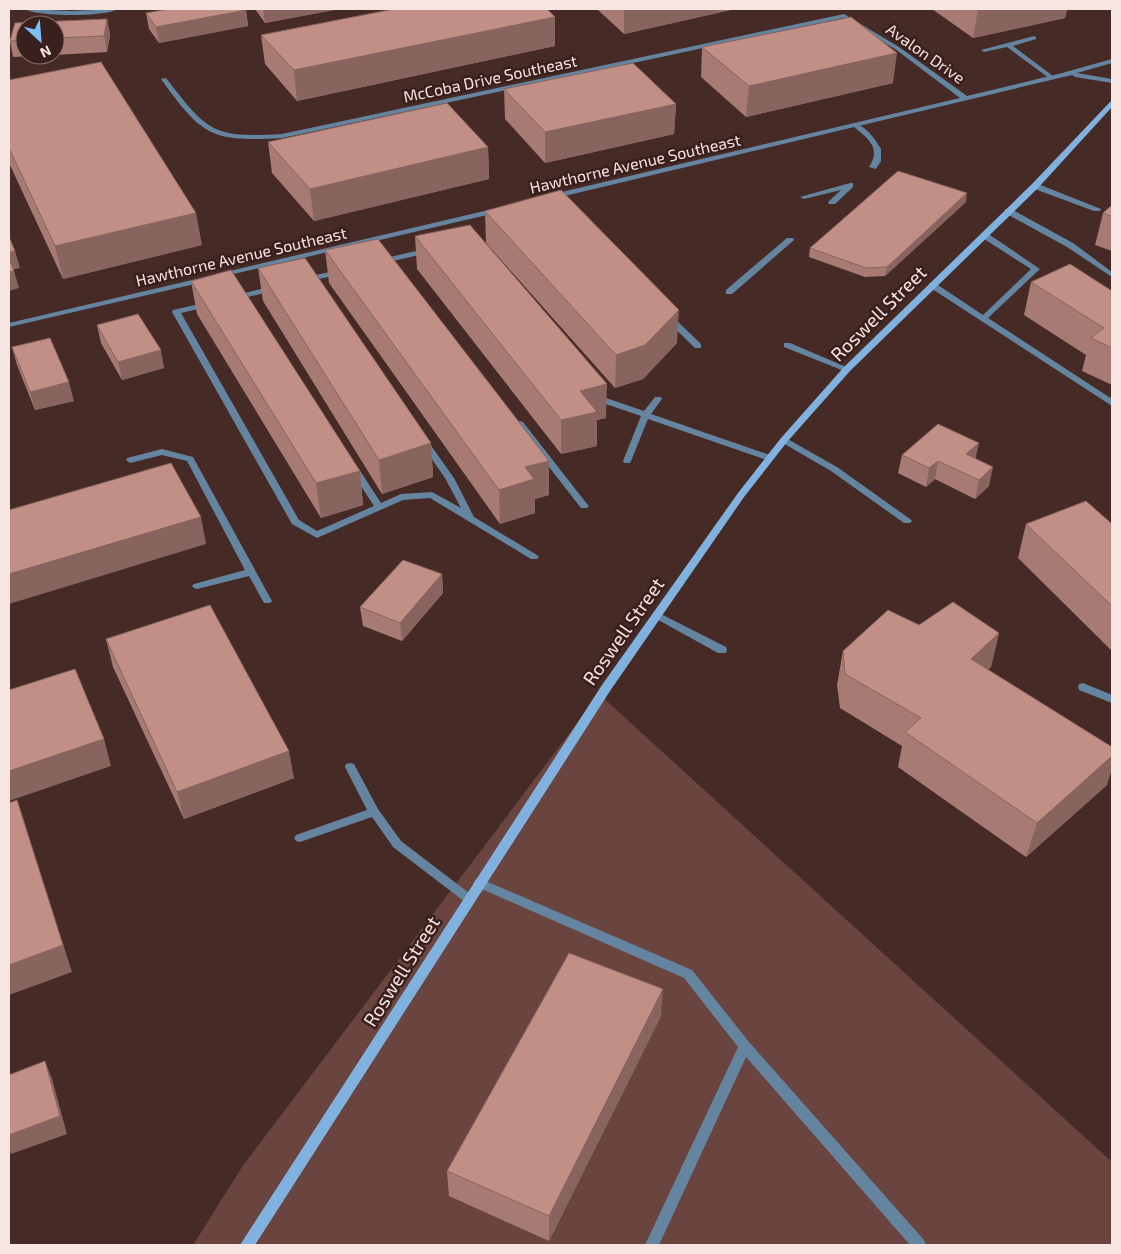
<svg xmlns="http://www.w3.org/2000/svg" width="1121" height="1254" font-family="'Exo 2',sans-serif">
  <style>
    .green { fill: #6a443e }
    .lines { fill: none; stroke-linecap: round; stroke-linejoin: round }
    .lane { fill: #6584a0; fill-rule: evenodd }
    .street { fill: #6584a0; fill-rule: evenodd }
    .secondary { fill: #80b1df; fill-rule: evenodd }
    .wall { fill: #a77b73 }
    .shaded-wall { fill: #88645e }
    .building { fill: #c28f86; stroke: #88645e }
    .labels { text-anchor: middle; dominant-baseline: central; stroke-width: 5; stroke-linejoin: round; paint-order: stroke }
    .far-street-label { font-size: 16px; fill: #f7e5e1; stroke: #3a201c }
    .street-label { font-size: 19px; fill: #f7e5e1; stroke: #3a201c }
  </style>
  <rect width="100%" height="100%" fill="#452a26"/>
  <path class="green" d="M599,694L1112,1162V1245H193L242,1167Z"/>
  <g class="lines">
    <path class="lane" d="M1034,36L1036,37V39L1013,46L1053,76V78H1049L1007,47L984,52L981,50Z
      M853,124C864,123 876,140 881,149V161L876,169L869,167C882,147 867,138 853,126Z
      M850,183H853V187L835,204H829L828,202L841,190L804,199L800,197Z
      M1032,184H1038L1101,209L1100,211H1094L1032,188Z
      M981,233H987L1040,269L988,318L1112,399V406L929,287V283H935L983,315L1031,269L981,237Z
      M787,238H793L794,240L732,294H726V290Z
      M429,248L433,250L432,252L380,264L376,262L377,260Z
      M339,270L343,272L342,274L305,282L301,280L302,278Z
      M274,286H277V290L235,300L231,298L232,296Z
      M208,302H211V306L181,313L299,520L317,531L374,506L349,468L354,465L357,466L381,503L401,494L432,492L461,508L445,478L420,442L424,439L427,440L454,478L474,517L537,555L539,557L537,559H531L430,498L403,500L317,538L292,524L172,312L173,310Z
      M667,317H673L701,344V348H695L667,321Z
      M784,343H790L851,369L850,371H844L784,347Z
      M597,390L600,391L606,398L644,411L655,397H661L662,399L651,414L773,456L774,458L770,461L767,460L648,419L631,461L630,463H624L623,461L641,416L600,402L593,393Z
      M520,421L523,422L587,504L589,506L587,508H581L517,426L516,424L517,422Z
      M784,437L837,467L910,519L912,521L910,523H904L831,471L781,442L780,440Z
      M162,449L193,457L272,601L270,603H264L249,576L197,589L194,588L192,586L194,584L245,570L187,461L162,455L130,463L126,460L127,458Z
      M657,612L726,647L727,650L726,653H718L653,617L652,615L653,613Z
      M1083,683L1112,695V703L1079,690L1078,687L1079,684Z
      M350,763L354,764L378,809L401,841L473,896L475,899L473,902L469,904L465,902L393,847L372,817L300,842L296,841L294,838L296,835L367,810L345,767L346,764Z
      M479,878L692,970L749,1042L924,1240L926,1245H910L746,1057L659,1245H645L738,1047L684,978L475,886L473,883L475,880Z"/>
    <path class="street" d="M25,9L71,11L118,9C105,17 38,17 25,9Z
      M844,14L899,47L967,96L1062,73L1112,59V63L1077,73L1112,79V83L1075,77L1072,75L552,199H549V195L960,98L895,49L843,18L282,138C211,142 202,136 161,79L166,78C208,132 212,138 282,134Z
      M497,208L501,210L500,212L221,277L217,275L221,273Z
      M1005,209H1011L1073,243L1112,272V277L1067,247L1005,213Z
      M205,277H208V281L9,327V323Z"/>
    <path class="secondary" d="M1112,101V107L1038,188L850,371L787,442L744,497L610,691L255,1245H240L602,685L738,493L781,438L844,367L1032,184L1110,102Z"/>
  </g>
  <path class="wall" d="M255,9H339L265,23Z
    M597,9H735L624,34Z
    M932,9H1067L1065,18L973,38Z
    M246,10L248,26L159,43L149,29L146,13Z
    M555,17V46L297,101L265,64L261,35Z
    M107,19L110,35L107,52L55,55V25H25V55H51L13,57L10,41L15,23Z
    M702,47L893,83L746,117L701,77Z
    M9,80L202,245L63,279L9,163Z
    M504,89L676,104L674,134L545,163L505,119Z
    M268,142L488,147L489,179L314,221L272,173Z
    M966,202L885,276L865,277L809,257L810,248Z
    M1112,205V251L1095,245L1103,213Z
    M485,211L677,343L643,379L615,388L486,243Z
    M415,236L606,418L597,420V446L561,454L417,269Z
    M325,250L549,461V495L535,499V513L500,524L329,283Z
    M258,268L431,443L433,477L382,494L263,301Z
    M191,281L360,471L363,505L321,518L197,314Z
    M1031,282L1112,291V385L1082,371L1086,355L1024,315Z
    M97,325L164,368L122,380L101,343Z
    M12,347L74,401L35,410L17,365Z
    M902,455L976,459L989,486L975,499L935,479L926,487L898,473Z
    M1026,524H1112V651L1018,558Z
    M442,574L443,593L402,641L363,626L360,607Z
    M919,625L999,633L991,667L988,669L1107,785L1026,857L898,767L902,746L840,708L837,685L843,651Z
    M106,639L294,778L184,819L113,667Z
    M661,1016L549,1241L449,1196L447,1171Z"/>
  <path class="shaded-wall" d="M263,9H339L265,23Z
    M624,9H735L624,34Z
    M978,9H1067L1065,18L973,38Z
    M246,10L248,26L159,43L156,27Z
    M555,17V46L297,101L294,70Z
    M107,19L110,35L107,52L104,36Z
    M897,53L893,83L746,117L749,86Z
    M676,104L674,134L545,163V132Z
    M488,147L489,179L314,221L310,189Z
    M967,193L966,202L885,276L887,267Z
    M196,213L202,245L63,279L55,246Z
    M15,251L20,268L11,270L9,262V252Z
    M14,271L19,288L9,291V272Z
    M679,310L677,343L643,379L615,388L616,355Z
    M161,350L164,368L122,380L118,362Z
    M69,382L74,401L35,410L30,392Z
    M607,384L606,418L597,420V446L561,454V420L580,391Z
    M431,443L433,477L382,494L379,460Z
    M979,443L975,461L963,473L966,454Z
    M549,461V495L535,499V513L500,524L499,490L525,467Z
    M938,461L935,479L926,487L929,468Z
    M993,467L989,486L975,499L979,480Z
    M360,471L363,505L321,518L316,483Z
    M201,517L206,544L9,604V574Z
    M442,574L443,593L402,641L400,623Z
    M999,633L991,667L963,693L971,659Z
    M104,739L111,766L9,801V771Z
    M289,751L294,778L184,819L177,792Z
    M1112,756V769L1107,785L1026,857L1037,823Z
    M17,800L72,972L9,995V965Z
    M663,989L661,1016L549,1241V1216Z
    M45,1061L52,1079L67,1134L11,1154L9,1149V1135Z"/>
  <path class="building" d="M169,9H245L246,10L156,27L146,13Z
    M394,9H547L555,17L294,70L261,35Z
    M851,17L897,53L749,86L702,47Z
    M107,19L104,36L55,38V25H25V40L10,41L15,23Z
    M101,62L196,213L55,246L9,148V80Z
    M633,63L676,104L545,132L504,89Z
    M447,103L488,147L310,189L268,142Z
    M898,171L967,193L887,267L866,268L810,248Z
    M561,190L679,310L645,345L616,355L485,211Z
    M1112,205V216L1103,213Z
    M470,225L607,384L580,391L597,412L561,420L415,236Z
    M9,239H10L15,251L9,252Z
    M378,239L549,461L525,467L534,479L499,490L325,250Z
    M9,258L14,271L9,272Z
    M305,258L431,443L379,460L258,268Z
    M1070,264L1112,291V348L1091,338L1104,328L1031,282Z
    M231,270L360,471L316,483L191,281Z
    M138,314L161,350L118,362L97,325Z
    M50,338L69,382L30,392L12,347Z
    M938,424L979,443L966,454L993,467L979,480L938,461L929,468L902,455Z
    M171,463L201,517L9,574V510Z
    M1086,501L1112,524V606L1026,524Z
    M403,560L442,574L400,623L360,607Z
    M953,602L999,633L971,659L1112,747V756L1037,823L905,732L921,718L845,674L843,651L888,610L919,625Z
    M210,605L289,751L177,792L106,639Z
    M75,669L104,739L9,771V690Z
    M17,800L63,945L9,965V803Z
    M569,953L663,989L549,1216L447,1171Z
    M45,1061L60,1116L9,1135V1075Z"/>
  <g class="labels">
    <g class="far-street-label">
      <text transform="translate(926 53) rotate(35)">Avalon Drive</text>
      <text transform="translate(490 78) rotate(-12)">McCoba Drive Southeast</text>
      <text transform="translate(635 163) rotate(-13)">Hawthorne Avenue Southeast</text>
      <text transform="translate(241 256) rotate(-13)">Hawthorne Avenue Southeast</text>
    </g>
    <g class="street-label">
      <text transform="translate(878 313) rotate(-45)">Roswell Street</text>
      <text transform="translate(623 631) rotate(-55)">Roswell Street</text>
      <text transform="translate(401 971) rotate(-58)">Roswell Street</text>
    </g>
  </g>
  <rect width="1121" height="1254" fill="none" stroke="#f7e5e1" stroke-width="20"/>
  <g transform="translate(40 40) rotate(154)"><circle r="24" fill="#3a201c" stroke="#866f6b"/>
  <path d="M0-4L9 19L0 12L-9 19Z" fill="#7dbef9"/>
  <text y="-8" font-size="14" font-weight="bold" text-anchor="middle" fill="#f7e5e1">N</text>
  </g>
</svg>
